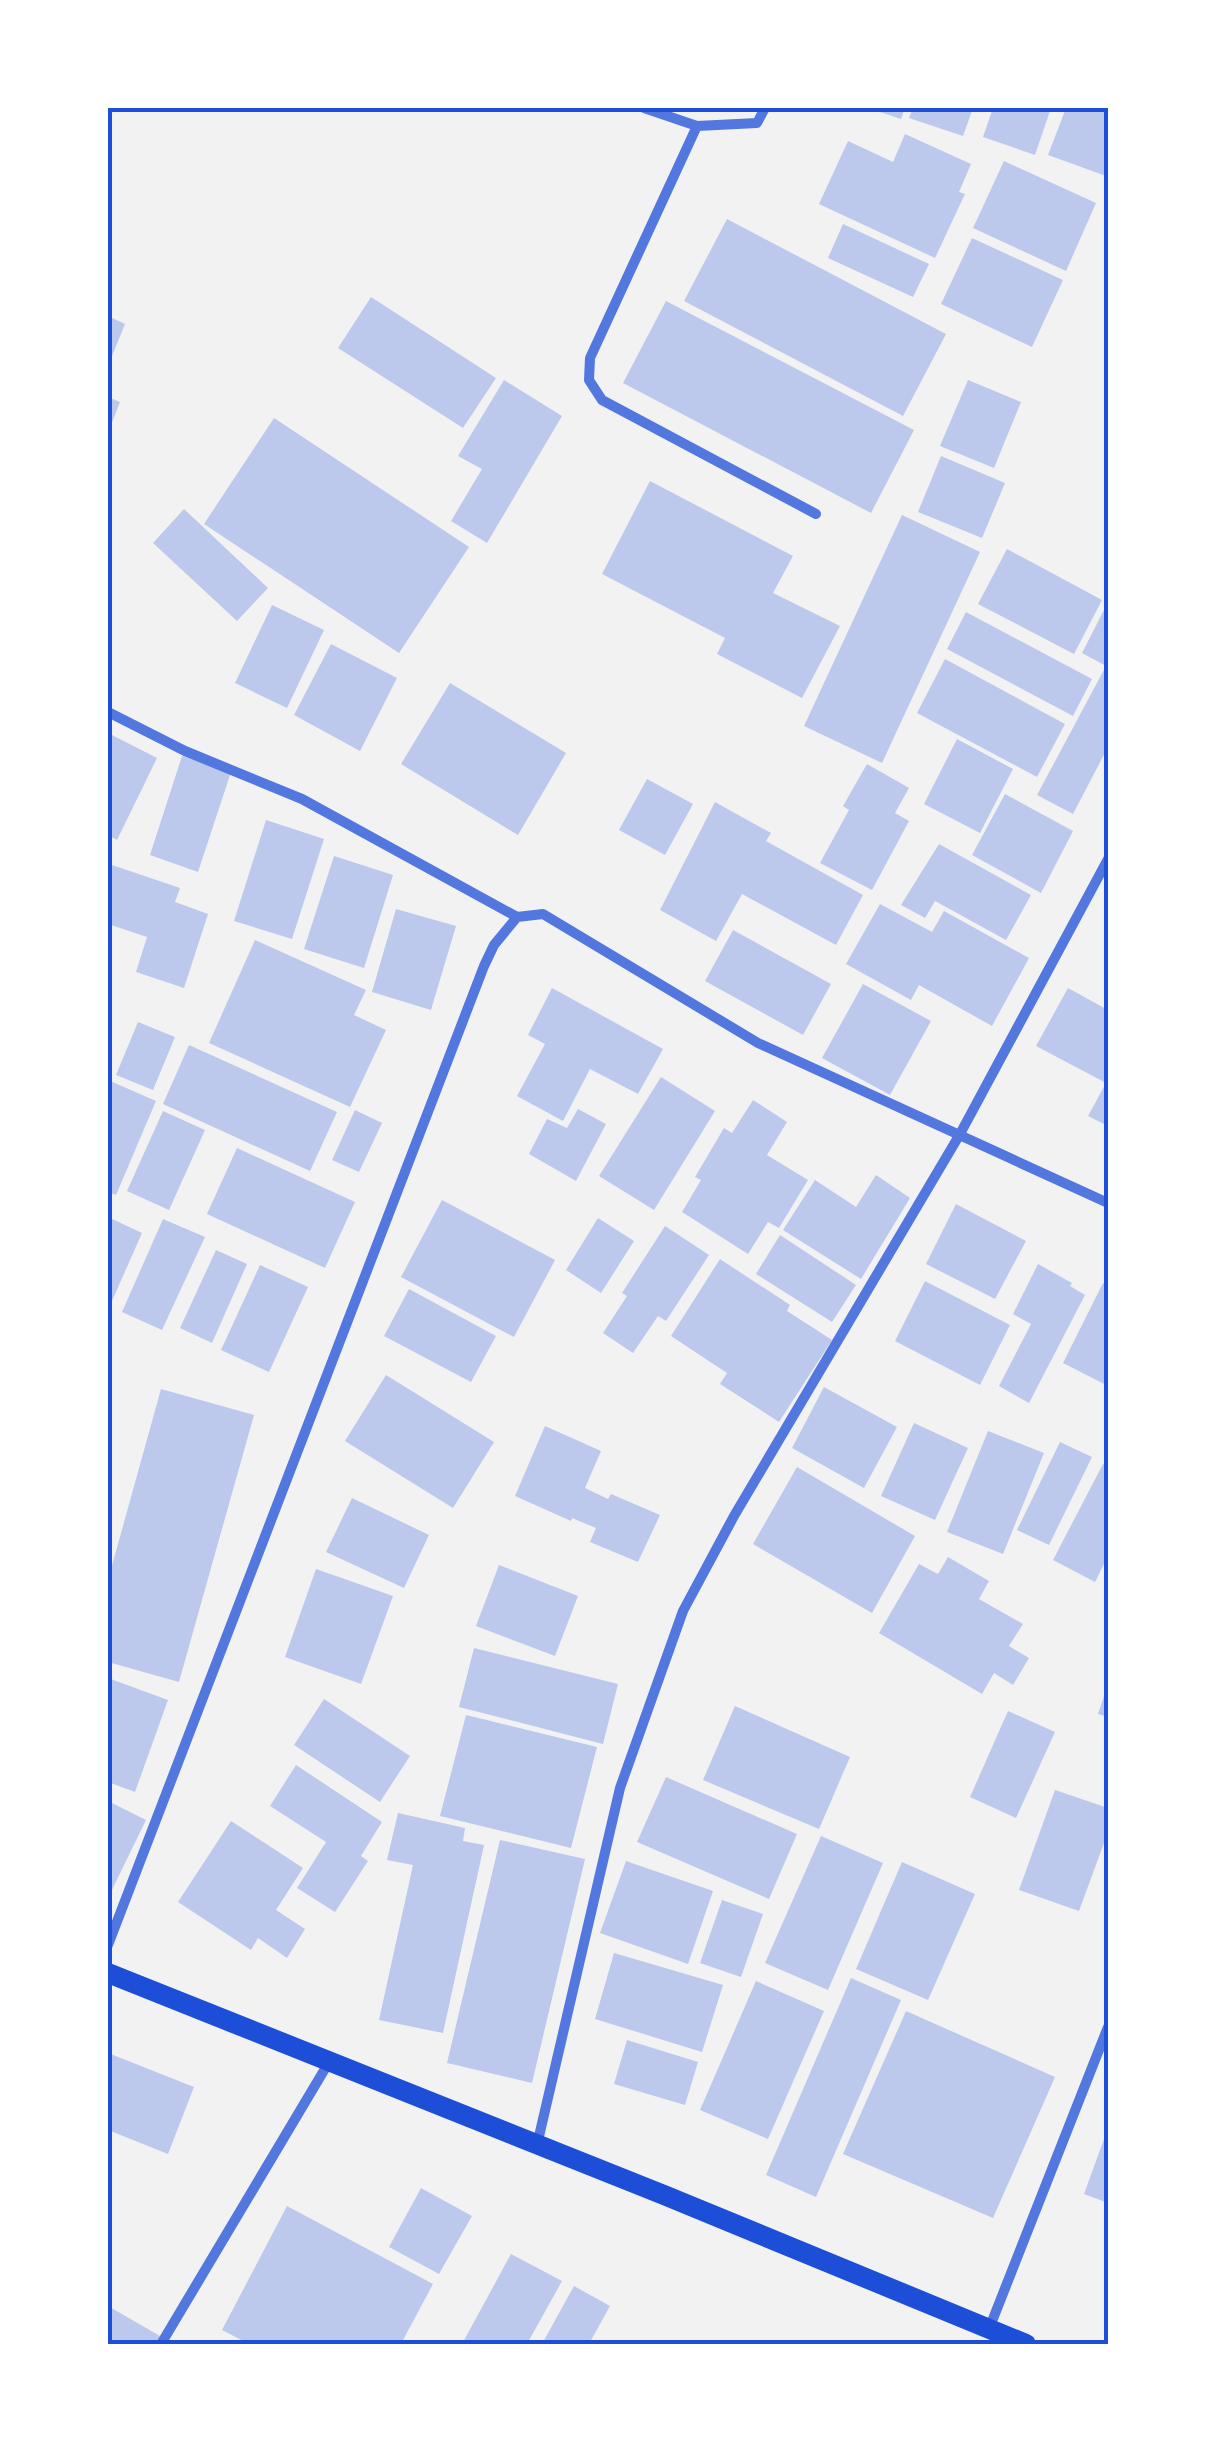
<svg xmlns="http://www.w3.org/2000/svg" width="1216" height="2452" font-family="'DM Sans',sans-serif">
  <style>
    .building { fill: #bdc9ec }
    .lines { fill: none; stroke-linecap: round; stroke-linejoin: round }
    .minor { stroke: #5277de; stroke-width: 10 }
    .secondary { stroke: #1d4ed8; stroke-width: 20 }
    .neatline { fill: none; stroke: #1d4ed8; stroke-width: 4 }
  </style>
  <rect width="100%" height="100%" fill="#f2f2f2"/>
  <path class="building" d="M868,108H905L901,119Z
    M913,108H973L963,136L909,118Z
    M993,108H1051L1035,155L983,137Z
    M1066,108H1108L1106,176L1048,155Z
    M905,134L971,164L959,192L965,194L935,258L819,204L848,141L893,162Z
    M1004,161L1096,203L1066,271L973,228Z
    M727,219L946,334L903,416L684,301Z
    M843,224L929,264L913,297L828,258Z
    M972,238L1063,280L1032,347L941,304Z
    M371,297L496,378L463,428L338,348Z
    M666,301L914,430L871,513L623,383Z
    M108,316L125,324L108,366Z
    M504,380L562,416L487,543L451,521L482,469L458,456Z
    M968,380L1021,402L994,468L940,446Z
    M108,397L120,402L108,433Z
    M274,418L469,547L399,653L204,524Z
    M941,456L1005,483L982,538L918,512Z
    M650,481L793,556L773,593L840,626L802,698L717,654L725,638L602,574Z
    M184,509L268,588L237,621L153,543Z
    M902,515L980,552L882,763L804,726Z
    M1007,549L1102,600L1074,654L978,604Z
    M1108,602V747L1073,814L1037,795L1106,666L1082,653Z
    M272,605L324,630L287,708L235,683Z
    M966,612L1092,679L1073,716L947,649Z
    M331,644L397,678L360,751L294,715Z
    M945,659L1065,724L1037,777L917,713Z
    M450,683L566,753L518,835L401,764Z
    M108,733L157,758L117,840L108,835Z
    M957,739L1013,769L980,833L924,804Z
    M182,756L231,772L198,872L150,855Z
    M867,764L909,788L895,813L909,821L872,890L820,863L849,810L843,806Z
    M647,779L693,804L665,855L619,830Z
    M1005,794L1073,831L1041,893L972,855Z
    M715,802L771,833L766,841L863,895L836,945L742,894L716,941L660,910Z
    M266,820L324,839L292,939L234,921Z
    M939,844L1031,895L1006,940L935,901L925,918L901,905Z
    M334,856L393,875L364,968L304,949Z
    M109,864L180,888L175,902L208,914L184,988L136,972L147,937L108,924Z
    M880,904L932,932L944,911L1029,958L992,1026L919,985L911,1000L846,964Z
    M396,909L456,926L431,1010L372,992Z
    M733,930L831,984L803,1035L705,981Z
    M255,940L366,990L354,1015L386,1030L350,1107L209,1043Z
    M863,984L931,1021L890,1095L822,1058Z
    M552,988L663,1049L638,1094L590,1069L563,1121L517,1096L545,1044L528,1035Z
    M1068,988L1108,1010V1126L1088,1116L1106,1083L1036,1046Z
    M138,1022L175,1037L153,1090L116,1075Z
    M189,1045L337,1112L310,1171L163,1104Z
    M661,1077L715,1111L654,1210L599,1176Z
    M108,1080L156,1101L116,1195L108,1192Z
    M753,1100L787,1122L767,1155L808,1180L779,1228L768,1222L748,1254L682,1212L701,1180L695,1177L724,1128L732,1133Z
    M578,1109L606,1124L576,1181L529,1154L547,1119L567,1128Z
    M355,1110L382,1123L359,1172L332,1160Z
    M163,1111L205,1130L169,1210L127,1191Z
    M237,1148L355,1202L325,1268L207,1214Z
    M876,1175L910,1198L861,1279L783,1230L815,1180L856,1207Z
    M442,1200L555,1260L514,1337L401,1277Z
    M956,1204L1026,1241L995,1299L926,1264Z
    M108,1217L142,1233L108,1310Z
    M598,1218L634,1241L601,1293L566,1270Z
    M163,1219L205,1237L162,1330L122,1312Z
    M665,1226L709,1255L666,1321L658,1316L633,1353L603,1333L627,1296L622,1293Z
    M780,1235L856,1285L832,1322L756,1274Z
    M216,1250L247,1264L212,1343L180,1328Z
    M720,1259L790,1305L787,1311L832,1340L779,1422L720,1384L727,1373L671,1336Z
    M1038,1264L1072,1283L1070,1286L1085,1295L1029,1403L999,1386L1031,1324L1013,1314Z
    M260,1265L308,1287L269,1372L221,1350Z
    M925,1281L1010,1325L980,1385L895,1341Z
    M1103,1283L1108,1286V1386L1063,1363Z
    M409,1289L496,1336L471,1382L384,1336Z
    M386,1375L494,1442L453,1508L345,1441Z
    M824,1387L897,1427L864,1488L792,1448Z
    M161,1389L254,1415L179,1682L108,1662V1580Z
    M914,1423L968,1448L935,1520L881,1496Z
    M545,1426L601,1451L585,1488L608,1499L611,1494L660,1515L638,1562L590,1542L596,1528L572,1518L571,1521L515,1496Z
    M988,1431L1044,1453L1003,1554L947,1532Z
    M1060,1442L1092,1457L1049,1545L1017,1530Z
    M1103,1464L1108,1467V1556L1095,1582L1053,1560Z
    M797,1467L915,1536L872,1613L753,1544Z
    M352,1498L429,1535L404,1588L326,1552Z
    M948,1557L989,1581L979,1599L1023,1624L1009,1646L1029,1658L1013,1685L994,1673L982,1694L879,1633L919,1564L938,1574Z
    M499,1565L578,1596L555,1656L476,1626Z
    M316,1569L393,1596L361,1684L285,1657Z
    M474,1648L618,1684L603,1744L459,1707Z
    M108,1678L168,1700L135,1792L108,1782Z
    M1108,1684V1717L1098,1714Z
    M324,1699L410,1756L380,1802L294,1745Z
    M735,1706L850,1757L819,1829L703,1780Z
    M1008,1711L1055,1732L1016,1818L970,1797Z
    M466,1715L597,1747L571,1848L440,1816Z
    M296,1765L382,1822L361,1856L368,1861L335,1912L297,1888L326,1842L270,1806Z
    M666,1777L797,1834L769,1899L637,1842Z
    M1055,1790L1108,1808V1832L1079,1911L1019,1890Z
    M108,1801L146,1820L108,1898Z
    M398,1813L465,1828L463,1841L484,1845L443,2033L379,2020L413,1865L387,1860Z
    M231,1821L303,1868L276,1910L305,1929L287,1958L258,1938L251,1950L178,1902Z
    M821,1836L883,1863L828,1990L765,1963Z
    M500,1840L585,1859L532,2083L447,2063Z
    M626,1861L713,1891L688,1964L600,1933Z
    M902,1862L975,1894L928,2000L856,1969Z
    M722,1900L763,1914L741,1977L700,1963Z
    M614,1953L723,1985L702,2052L595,2019Z
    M851,1978L901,2000L816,2197L766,2175Z
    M756,1981L824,2011L768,2139L700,2110Z
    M906,2011L1055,2077L993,2218L843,2154Z
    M627,2040L698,2062L685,2105L614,2084Z
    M108,2053L194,2087L168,2154L108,2130Z
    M1108,2128V2203L1084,2194Z
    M421,2188L472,2216L439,2274L389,2247Z
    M287,2206L433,2284L401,2344H249L222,2330Z
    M511,2254L562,2281L527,2344H462Z
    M574,2286L610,2306L589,2344H542Z
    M108,2306L160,2336L155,2344H108Z"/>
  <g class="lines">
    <path class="minor" d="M644,108L697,126L757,123L765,108
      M697,126L590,358L589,380L602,400L816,514
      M108,712L185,751L302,799L517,917
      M108,1945L484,966L494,945L517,917L543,914L758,1043L1108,1203
      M537,2145L620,1788L683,1611L734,1516L960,1134L1108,859
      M989,2329L1108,2027
      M161,2344L329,2062"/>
    <path class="secondary" d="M108,1973L664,2195L1026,2344"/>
  </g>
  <rect width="1216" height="2452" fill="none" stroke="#ffffff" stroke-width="220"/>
  <rect x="110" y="110" width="996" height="2232" class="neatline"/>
</svg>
